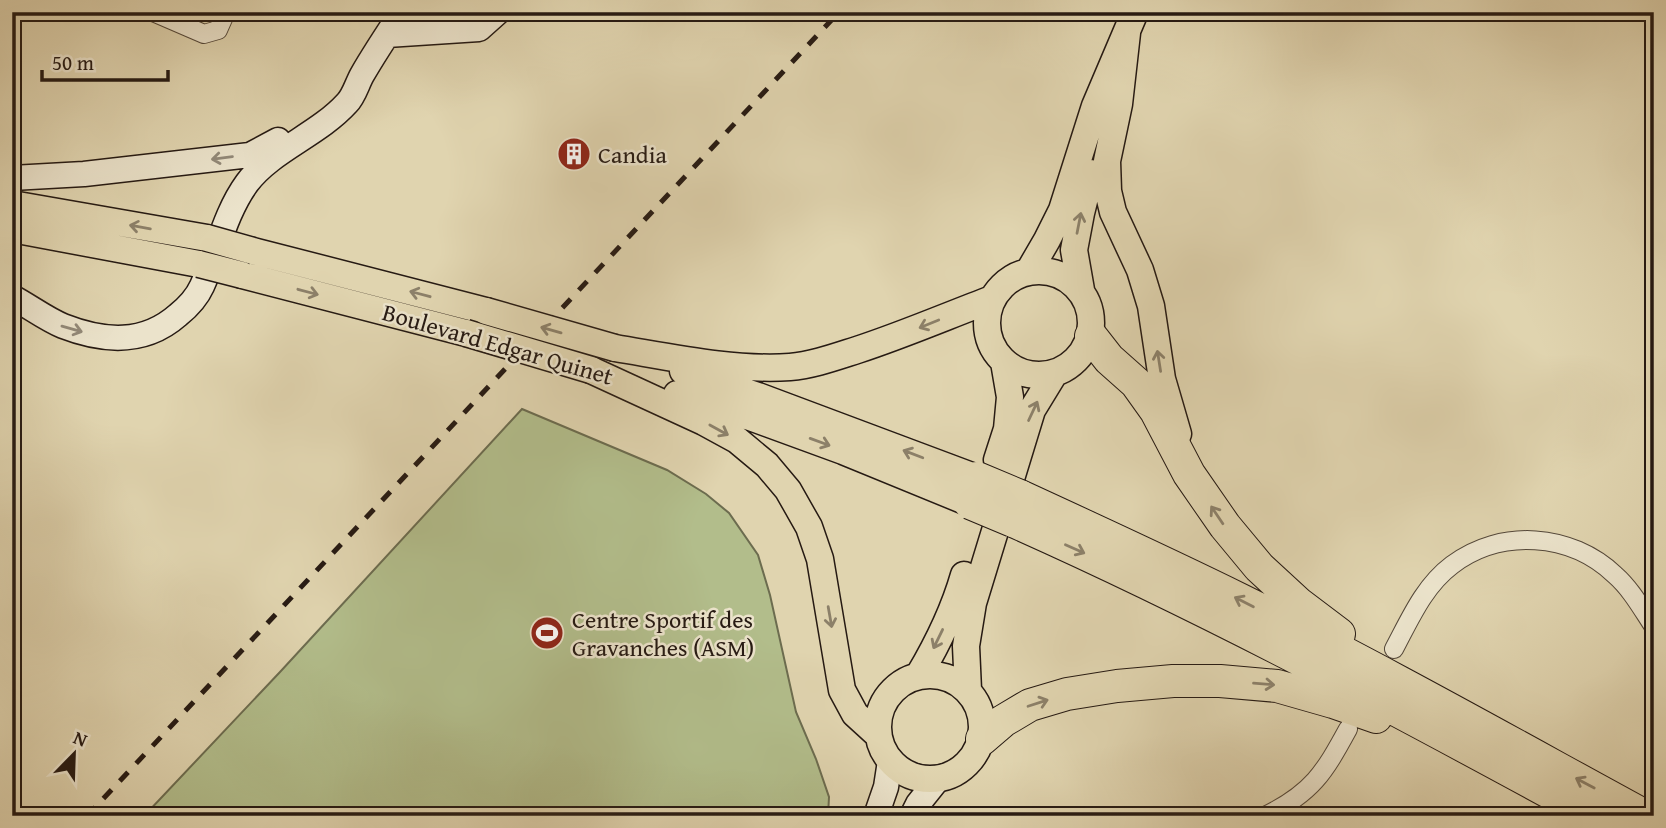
<svg xmlns="http://www.w3.org/2000/svg" width="1666" height="828" font-family="'Gentium Book Plus',serif">
  <style>
    .pitch { fill: #b2bd8b; stroke: #6c6c4f; stroke-width: 2 }
    .lines { fill: none; stroke-linecap: round; stroke-linejoin: round }
    .street-casing { stroke: #54483a; stroke-width: 20 }
    .secondary-casing { stroke: #261a13; stroke-width: 27 }
    .primary-casing { stroke: #261a13; stroke-width: 29 }
    .highway-casing { stroke: #261a13; stroke-width: 34 }
    .street { stroke: #ebe3cb; stroke-width: 18 }
    .secondary { stroke: #ebe3cb; stroke-width: 24 }
    .primary { stroke: #e0d4af; stroke-width: 26 }
    .highway { stroke: #e0d4af; stroke-width: 32 }
    .rail { stroke: #261a13; stroke-width: 5; stroke-dasharray: 12 12; stroke-linecap: butt }
    .primary-bridge-casing { stroke: #261a13; stroke-width: 29; stroke-linecap: butt }
    .highway-bridge-casing { stroke: #261a13; stroke-width: 34; stroke-linecap: butt }
    .primary-bridge { stroke: #e0d4af; stroke-width: 26 }
    .highway-bridge { stroke: #e0d4af; stroke-width: 32 }
    .oneway { stroke: #928978 }
    .oneway2 { stroke: #8c8069 }
    .labels { text-anchor: middle; dominant-baseline: central; stroke-width: 5; stroke-linejoin: round; paint-order: stroke }
    .poi-label { font-size: 24px; fill: #261a13; stroke: #ebe3cb; text-anchor: start }
    .street-label { font-size: 24px; fill: #261a13; stroke: #ebe3cb }
  </style>
  <rect width="100%" height="100%" fill="#e0d4af"/>
  <filter id="stains"><feTurbulence type="fractalNoise" baseFrequency=".00286" numOctaves="4"/><feColorMatrix values="0 0 0 0 .2 0 0 0 0 .09 0 0 0 0 .02 0 0 0 .5 -.17"/></filter>
  <radialGradient id="worn" r=".72"><stop offset=".6" stop-color="#630" stop-opacity="0"/><stop offset="1" stop-color="#630" stop-opacity=".3"/></radialGradient>
  <path class="pitch" d="M522,409L667,470L706,494L729,513L758,555L770,595L796,712L816,759L829,797L828,816H144L280,672Z"/>
  <g class="lines">
    <defs>
      <path id="street" d="M153,12L204,34L218,30L226,12
        M1394,649C1410,619 1424,586 1452,565C1501,528 1571,533 1615,575C1631,589 1642,609 1654,627
        M1265,816C1312,793 1324,773 1348,729"/>
      <path id="secondary" d="M387,35L479,29L498,12
        M12,178L84,174L250,155L278,140
        M12,297C29,306 46,319 63,326C104,342 144,345 178,315C188,307 197,297 202,286C217,253 225,213 247,183C272,150 318,135 347,103C354,96 357,84 362,75C374,54 388,33 402,12
        M876,816L886,787L890,761
        M912,816L918,804L938,779"/>
      <path id="primary" d="M1127,33L1119,104L1107,161L1108,191L1113,212L1140,270L1151,306L1162,379L1178,434
        M12,204L207,238
        M12,229L199,264
        M253,251L486,311
        M987 323a52 52 0 1 1 104 0a52 52 0 1 1-104 0Z
        M1029,271L1047,240L1062,210L1095,106L1135,12
        M242,275L466,333
        M1081,290L1074,250L1081,213L1091,173
        M615,348C670,357 734,371 790,367C813,365 835,357 857,350C903,335 947,316 992,299
        M591,370L704,422L737,440L767,465L788,490L809,527L820,559L842,690L855,714L878,735
        M683,371L758,396L977,478
        M677,394L750,417L843,451L970,503
        M997,460L1007,429L1010,397L1004,362
        M878 727a52 52 0 1 1 104 0a52 52 0 1 1-104 0Z
        M919,675C938,643 954,610 964,575
        M968,690L966,646L973,603L1032,410L1054,374"/>
      <path id="highway" d="M1091,336L1109,359L1136,383L1156,411L1189,474L1225,526L1259,567L1298,603L1339,634
        M1020,496C1094,530 1168,564 1241,600C1378,668 1511,743 1645,816
        M1013,521C1211,609 1402,712 1593,816
        M982,739L1003,721L1030,705L1067,694L1117,686L1173,681H1220L1277,686L1333,702L1376,717"/>
    </defs>
    <use href="#street" class="street-casing"/>
    <use href="#secondary" class="secondary-casing"/>
    <use href="#primary" class="primary-casing"/>
    <use href="#highway" class="highway-casing"/>
    <use href="#street" class="street"/>
    <use href="#secondary" class="secondary"/>
    <use href="#primary" class="primary"/>
    <use href="#highway" class="highway"/>
    <path class="rail" d="M87,816L839,12"/>
    <defs>
      <path id="primary-bridge" d="M207,238L253,251
        M199,264L242,275
        M486,311L615,348
        M466,333L591,370"/>
      <path id="highway-bridge" d="M977,478L1020,496
        M970,503L1013,521"/>
    </defs>
    <use href="#primary-bridge" class="primary-bridge-casing"/>
    <use href="#highway-bridge" class="highway-bridge-casing"/>
    <use href="#primary-bridge" class="primary-bridge"/>
    <use href="#highway-bridge" class="highway-bridge"/>
  </g>
  <defs><path id="oneway-shaft" d="M-6 0H5M1.5-3L5.5 0L1.5 3" fill="none" stroke-width="1.6" stroke-linecap="round" stroke-linejoin="round" transform="scale(1.75)"/></defs>
  <g class="oneway">
    <use href="#oneway-shaft" transform="translate(222 158) rotate(173)"/>
    <use href="#oneway-shaft" transform="translate(72 329) rotate(16)"/>
  </g>
  <g class="oneway2">
    <use href="#oneway-shaft" transform="translate(1079 223) rotate(-79)"/>
    <use href="#oneway-shaft" transform="translate(140 227) rotate(-170)"/>
    <use href="#oneway-shaft" transform="translate(308 292) rotate(15)"/>
    <use href="#oneway-shaft" transform="translate(420 294) rotate(-165)"/>
    <use href="#oneway-shaft" transform="translate(929 324) rotate(158)"/>
    <use href="#oneway-shaft" transform="translate(551 330) rotate(-164)"/>
    <use href="#oneway-shaft" transform="translate(1159 361) rotate(-99)"/>
    <use href="#oneway-shaft" transform="translate(1033 411) rotate(-65)"/>
    <use href="#oneway-shaft" transform="translate(719 430) rotate(29)"/>
    <use href="#oneway-shaft" transform="translate(820 442) rotate(20)"/>
    <use href="#oneway-shaft" transform="translate(913 454) rotate(-159)"/>
    <use href="#oneway-shaft" transform="translate(1217 515) rotate(-124)"/>
    <use href="#oneway-shaft" transform="translate(1075 549) rotate(24)"/>
    <use href="#oneway-shaft" transform="translate(1244 602) rotate(-153)"/>
    <use href="#oneway-shaft" transform="translate(830 617) rotate(80)"/>
    <use href="#oneway-shaft" transform="translate(938 639) rotate(116)"/>
    <use href="#oneway-shaft" transform="translate(1264 684) rotate(5)"/>
    <use href="#oneway-shaft" transform="translate(1038 703) rotate(-18)"/>
    <use href="#oneway-shaft" transform="translate(1585 783) rotate(-152)"/>
  </g>
  <defs>
    <symbol id="building-disc" viewBox="-11 -11 22 22"><circle r="9.5" fill="#8f2418" stroke="#ebe3cb"/><path d="M-4-6H4V6H1V3H-1V6H-4ZM-2.5-4.3h1.7v1.8h-1.7ZM.8-4.3h1.7v1.8H.8ZM-2.5-1h1.7V.8h-1.7ZM.8-1h1.7V.8H.8Z" fill="#fff"/></symbol>
    <symbol id="stadium-disc" viewBox="-11 -11 22 22"><circle r="9.5" fill="#8f2418" stroke="#ebe3cb"/><path d="M0-5a6.5 5 0 1 0 0 10a6.5 5 0 1 0 0-10ZM-3.5-1.8h7v3.6h-7Z" fill="#fff"/></symbol>
  </defs>
  <g fill-rule="evenodd">
    <use href="#building-disc" x="555" y="135" width="38" height="38"/>
    <use href="#stadium-disc" x="528" y="614" width="38" height="38"/>
  </g>
  <g class="labels">
    <g class="poi-label">
      <text x="598" y="154">Candia</text>
      <text x="572" y="619">Centre Sportif des<tspan x="572" dy="28">Gravanches (ASM)</tspan></text>
    </g>
    <g class="street-label">
      <text transform="translate(498 344) rotate(16)">Boulevard Edgar Quinet</text>
    </g>
  </g>
  <rect width="1666" height="828" fill="none" stroke="#e0d4af" stroke-width="42"/>
  <rect x="14" y="14" width="1638" height="800" fill="none" stroke="#261a13" stroke-width="3.5"/>
  <rect x="21" y="21" width="1624" height="786" fill="none" stroke="#261a13" stroke-width="2"/>
  <g transform="translate(74 754) rotate(23)" stroke="#ebe3cb" stroke-width="5" paint-order="stroke">
  <path d="M0-5L12 26L0 18L-12 26Z" fill="#261a13"/>
  <text y="-10" font-size="19" font-weight="bold" text-anchor="middle" fill="#261a13">N</text>
  </g>
  <path d="M42 70v10h126v-10" fill="none" stroke="#261a13" stroke-width="3.5"/>
  <text x="52" y="70" font-size="21" fill="#261a13" stroke="#ebe3cb" stroke-width="5" paint-order="stroke">50 m</text>
  <rect width="100%" height="100%" filter="url(#stains)"/>
  <rect width="100%" height="100%" fill="url(#worn)"/>
</svg>
